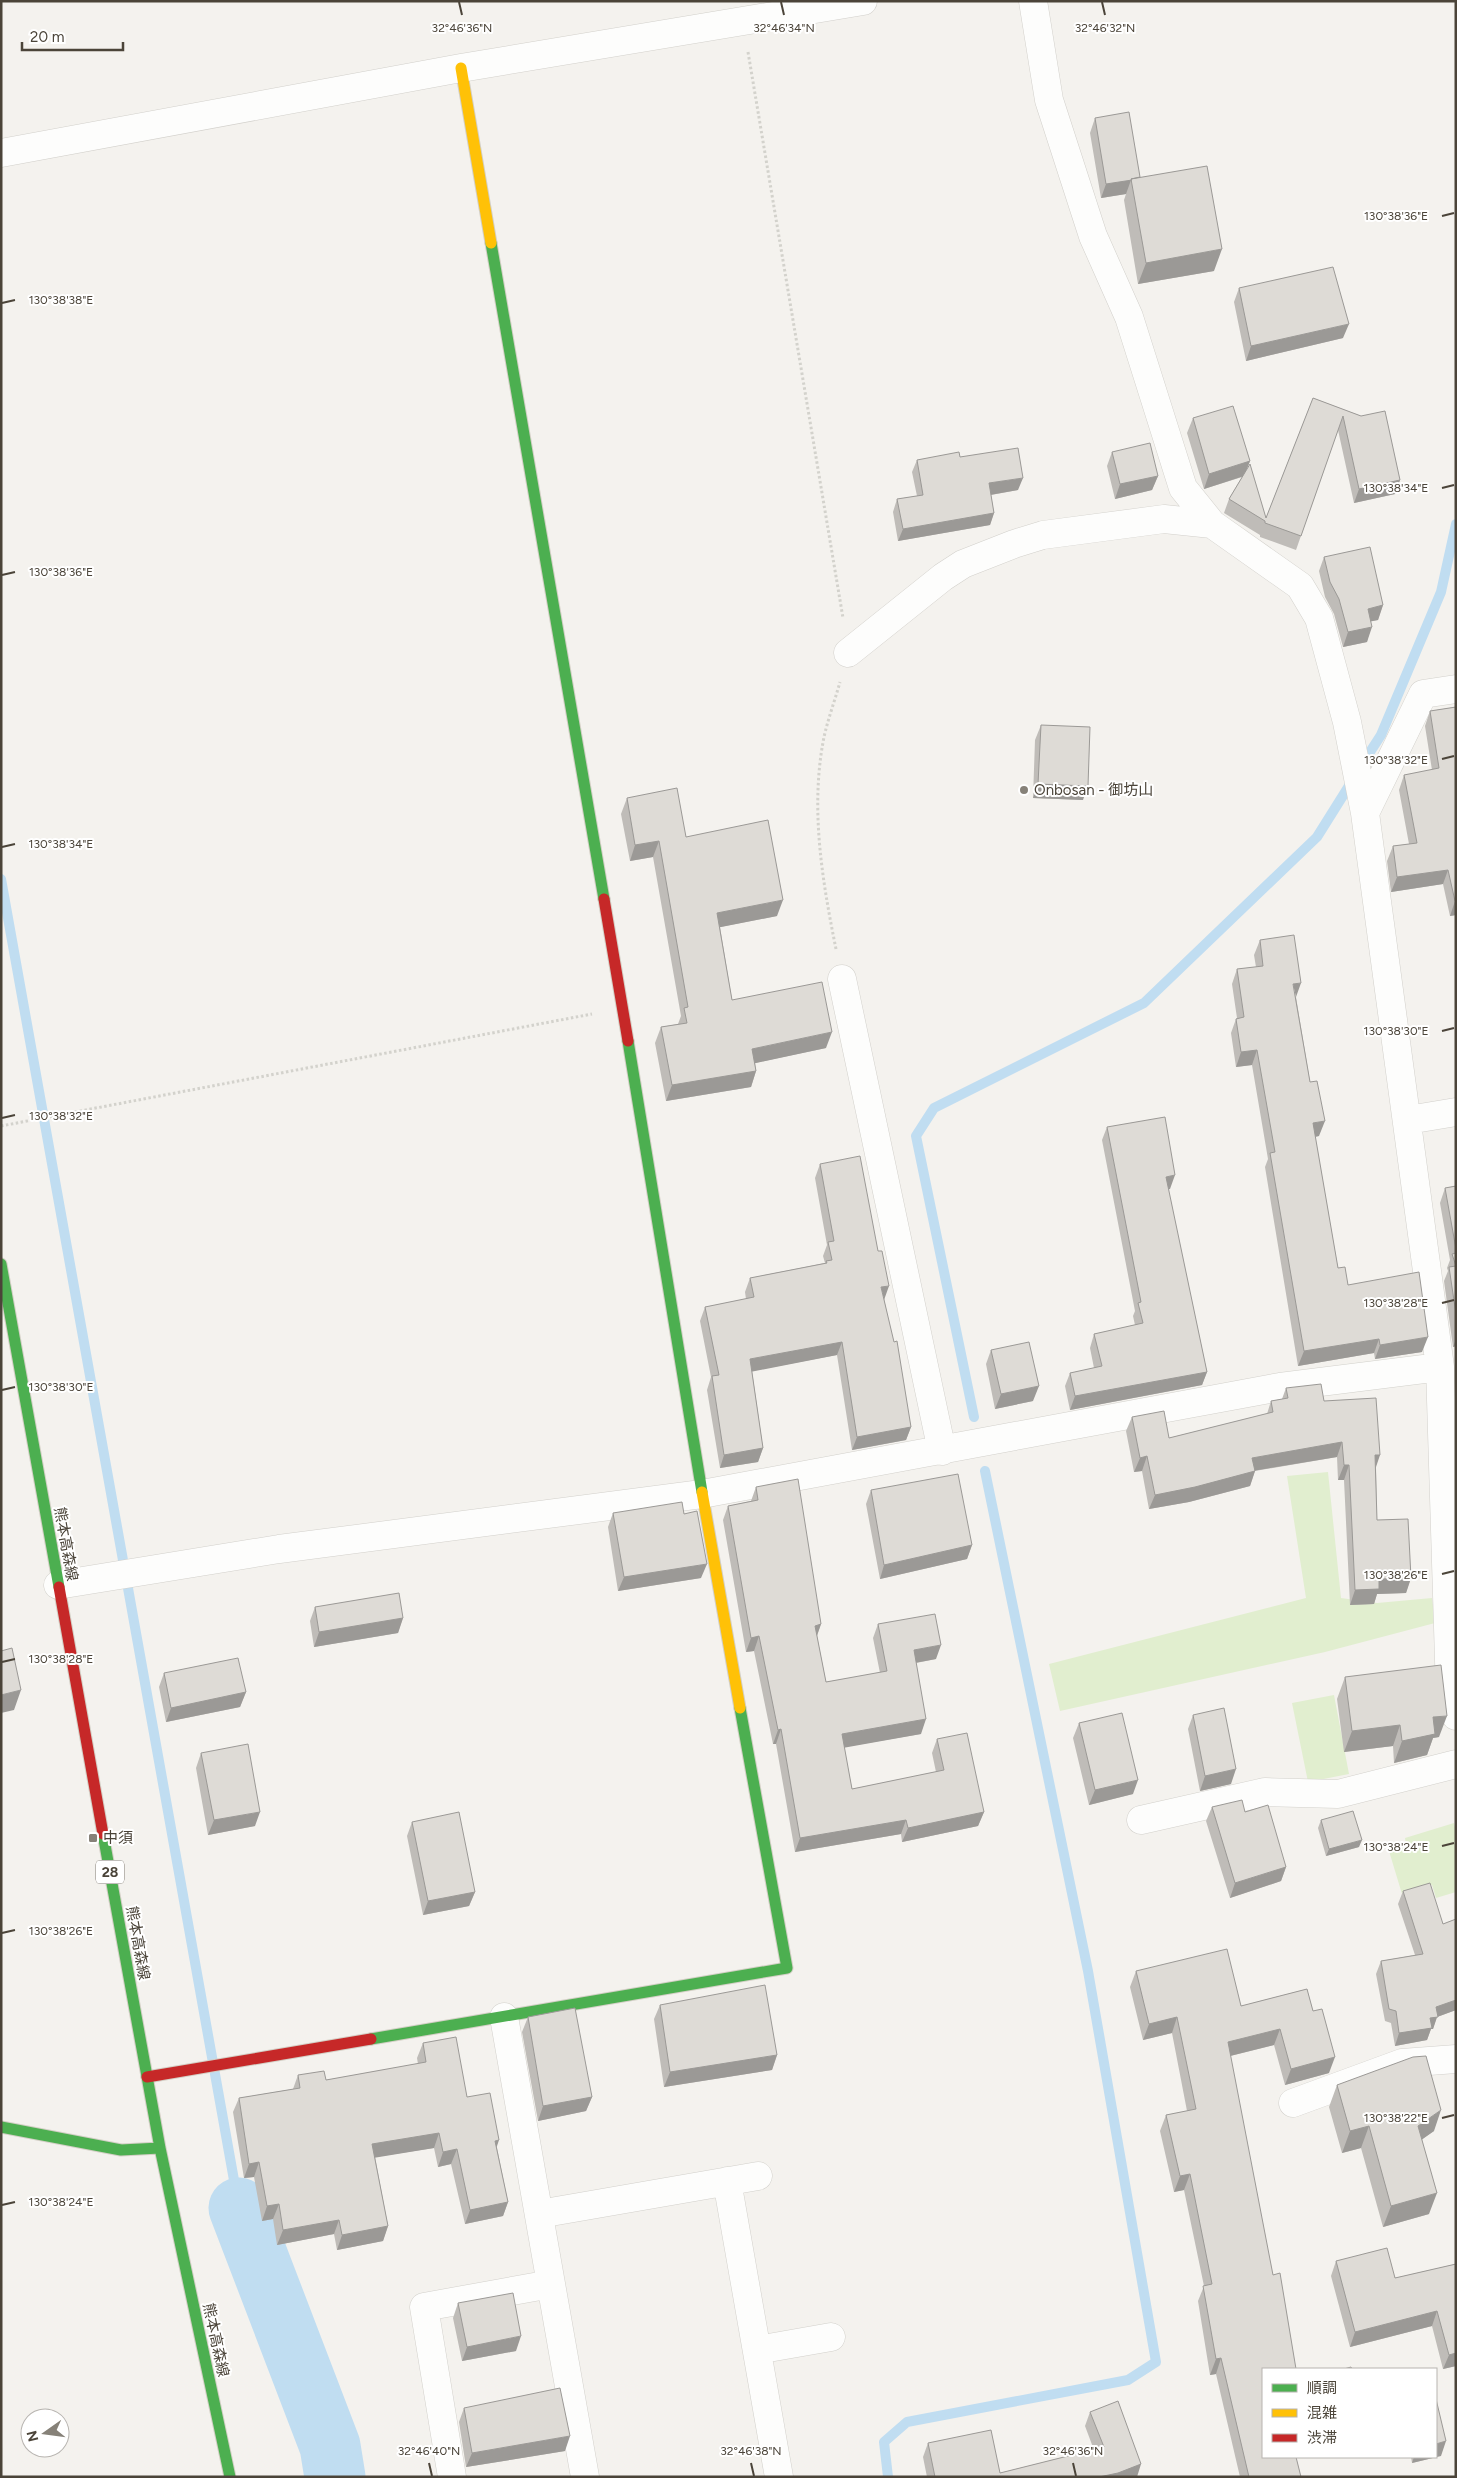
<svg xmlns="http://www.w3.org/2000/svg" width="1457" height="2478" font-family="Figtree,'Noto Sans JP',sans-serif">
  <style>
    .green { fill: #e1eecf }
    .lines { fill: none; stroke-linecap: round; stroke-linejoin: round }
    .stream { stroke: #c0ddf1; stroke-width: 10 }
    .river { stroke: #c0ddf1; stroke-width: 61 }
    .street-casing { stroke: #d2d0cb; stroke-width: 29 }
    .fast-casing { stroke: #d3cfc5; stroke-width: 13 }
    .slow-casing { stroke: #d3cfc5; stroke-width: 13 }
    .jam-casing { stroke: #d3cfc5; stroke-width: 13 }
    .path { stroke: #d3d2cc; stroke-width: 3; stroke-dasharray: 2.5 2.5; stroke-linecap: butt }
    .street { stroke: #fdfdfc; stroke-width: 28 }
    .fast { stroke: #4caf50; stroke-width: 11 }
    .slow { stroke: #ffc107; stroke-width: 11 }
    .jam { stroke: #c62828; stroke-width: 11 }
    .wall { fill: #bfbcb8 }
    .shaded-wall { fill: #9b9996 }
    .building { fill: #dedbd6; stroke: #9b9996 }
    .ticks { fill: none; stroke: #4b4439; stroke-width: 2 }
    .poi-dot { fill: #868178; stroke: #fff; stroke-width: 2 }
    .labels { text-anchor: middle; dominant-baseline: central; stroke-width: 4; stroke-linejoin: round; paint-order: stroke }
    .shield { fill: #fff; stroke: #817c74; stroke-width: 1 }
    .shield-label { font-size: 14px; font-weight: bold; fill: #4b4439 }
    .poi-label { font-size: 15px; fill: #4b4439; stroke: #fff; text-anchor: start }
    .street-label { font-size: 15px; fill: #4b4439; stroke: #fff }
    .ticks-label { font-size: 12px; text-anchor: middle; fill: #4b4439; stroke: #fff; stroke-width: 4; stroke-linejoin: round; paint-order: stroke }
  </style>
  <rect width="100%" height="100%" fill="#f4f2ee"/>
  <path class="green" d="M1328,1472L1341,1598L1377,1603L1432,1598L1435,1623L1325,1652L1060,1711L1049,1664L1306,1598L1287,1476Z
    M1334,1695L1349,1774L1308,1782L1292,1703Z
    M1454,1823L1456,1831V1892L1436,1898L1432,1885L1402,1894L1389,1851L1406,1845L1405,1838Z"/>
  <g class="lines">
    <path class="stream" d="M1361,766L1381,735L1441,592L1456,524
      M1,879L239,2208
      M974,1417L916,1136L934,1108L1144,1003L1317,837L1354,778
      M888,2477L884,2442L907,2422L1128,2380L1156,2362L1088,1971L985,1471"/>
    <path class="river" d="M239,2208L330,2446L335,2477"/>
    <defs>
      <path id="street" d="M1033,1L1049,100L1093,236L1129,317L1183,488L1212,524L1300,586L1319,618L1347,722L1365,813L1440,1367L1450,1692L1456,1716
        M1,153L461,68L863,1
        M848,653L943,577L963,564L1014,544L1043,535L1164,519L1212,524
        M1365,813L1423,694L1456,689
        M842,979L942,1451
        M1408,1120L1456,1112
        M58,1585L279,1549L702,1494L1280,1387L1440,1367
        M1141,1820L1265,1792L1338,1794L1456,1764
        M504,2017L585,2477
        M1293,2103L1402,2063L1456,2059
        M727,2181L779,2477
        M539,2214L758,2176
        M757,2350L831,2337
        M452,2477L424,2307L551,2284"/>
      <path id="fast" d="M491,243L604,899
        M628,1041L702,1492
        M1,1264L59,1587
        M103,1834L160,2148L230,2477
        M371,2039L787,1968L740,1708
        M1,2127L121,2150L160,2148"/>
      <path id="slow" d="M461,68L491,243
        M702,1492L740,1708"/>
      <path id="jam" d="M604,899L628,1041
        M59,1587L103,1834
        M147,2077L371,2039"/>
    </defs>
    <use href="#street" class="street-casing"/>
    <use href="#fast" class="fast-casing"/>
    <use href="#slow" class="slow-casing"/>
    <use href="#jam" class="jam-casing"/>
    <path class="path" d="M748,52L843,618
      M836,949C822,880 810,807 824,737C828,719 835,700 840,682
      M1,1126L592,1014"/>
    <use href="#street" class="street"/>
    <use href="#fast" class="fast"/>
    <use href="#slow" class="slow"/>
    <use href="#jam" class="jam"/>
  </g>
  <path class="wall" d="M1095,118L1140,177L1214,271L1138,284L1124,200L1126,194L1101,198L1090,133Z
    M1239,288L1343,338L1246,361L1234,302Z
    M1313,398L1361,416L1400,480L1395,494L1354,503L1338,430L1296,550L1260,537V535L1224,513L1229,499L1242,477L1204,489L1187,433L1193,418L1250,461L1247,469L1266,518Z
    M1112,452L1158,476L1152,490L1115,499L1107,466Z
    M960,457L1018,490L991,495L994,513L990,525L898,541L893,512L897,499L917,496L912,472L917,460Z
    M1324,557L1383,605L1378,620L1371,621L1367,642L1343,647L1334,614L1325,597L1319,571Z
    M1456,707V915L1450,916L1443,884L1391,892L1387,861L1393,846L1409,844L1399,790L1404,775L1432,770L1425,726L1430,711Z
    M1041,725L1083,800L1033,798L1035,740Z
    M627,798L686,837L777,916L720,927L732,1000L826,1048L755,1063L756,1071L751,1087L666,1101L655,1043L661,1027L678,1024L681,1016L653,857L630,861L621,814Z
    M1260,940L1296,997L1319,1136L1315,1137L1338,1268L1348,1285L1422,1352L1375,1359L1374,1353L1298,1366L1265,1167L1268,1159L1252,1065L1236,1067L1231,1033L1236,1019L1237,1018L1232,984L1237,969L1256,967L1254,955Z
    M1107,1127L1170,1189H1168L1207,1372L1202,1385L1070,1410L1065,1386L1070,1373L1094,1368L1090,1348L1094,1334L1135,1325L1133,1316L1135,1311L1102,1140Z
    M820,1164L884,1299L911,1427L906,1440L852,1450L837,1355L752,1371L763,1448L758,1462L720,1468L707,1390L711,1377L700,1321L705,1307L746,1299L745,1292L750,1278L825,1263L823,1256L827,1245L815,1178Z
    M1456,1186V1346L1453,1347L1444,1281L1448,1271L1447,1268L1450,1260L1440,1203L1445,1188Z
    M991,1350L1033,1401L995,1409L986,1364Z
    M1286,1388L1324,1401L1376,1467L1377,1520L1411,1578L1406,1593L1377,1594L1374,1604L1350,1605L1344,1480H1338L1337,1457L1255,1471L1250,1486L1189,1502L1149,1509L1142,1471L1134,1472L1126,1431L1132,1417L1169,1438L1267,1414L1271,1401L1282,1399Z
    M756,1487L821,1624L817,1636L826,1682L880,1673L873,1638L878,1624L936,1659L916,1663L921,1734L844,1747L852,1789L936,1772L932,1753L937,1739L984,1812L978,1826L902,1842L901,1834L795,1852L776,1744H773L754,1651L746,1652L723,1520L728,1506L751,1501Z
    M871,1490L972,1545L967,1559L880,1579L866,1504Z
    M613,1513L684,1514L701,1578L618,1591L608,1527Z
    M315,1607L403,1618L398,1633L314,1647L310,1621Z
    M164,1673L246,1692L240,1707L166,1722L159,1687Z
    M1345,1677L1439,1737L1433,1738L1427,1755L1394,1763L1393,1746L1344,1752L1337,1699Z
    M1193,1715L1231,1784L1200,1791L1188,1729Z
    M1079,1723L1133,1794L1089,1805L1073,1738Z
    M201,1753L255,1826L208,1835L196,1768Z
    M1212,1807L1245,1812L1286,1867L1281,1881L1230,1898L1206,1821Z
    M1321,1820L1359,1847L1326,1856L1318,1828Z
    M412,1822L475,1892L469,1906L423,1915L407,1836Z
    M1403,1891L1443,1924L1456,1919V2010L1437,2017L1433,2029H1431L1427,2040L1395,2046L1391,2023L1385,2021L1376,1974L1381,1961L1415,1955L1398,1904Z
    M1136,1971L1241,2006L1307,1989L1329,2073L1285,2085L1274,2045L1230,2056L1263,2369L1301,2477H1240L1216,2374L1210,2375L1198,2301L1204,2286L1184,2190L1174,2192L1160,2131L1166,2115L1187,2111L1172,2033L1143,2040L1130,1987Z
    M660,2005L777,2055L772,2070L664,2087L654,2019Z
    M528,2017L592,2097L586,2111L538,2121L522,2032Z
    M423,2043L467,2097L497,2148L508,2202L503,2216L465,2224L451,2164L438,2167L434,2148L375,2157L388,2226L383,2241L337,2250L334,2234L277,2245L273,2219L262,2221L254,2177L244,2178L233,2112L239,2098L293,2089L298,2075L326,2080L418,2064L417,2058Z
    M1337,2085L1434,2131L1422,2139L1429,2214L1383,2227L1361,2148L1342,2153L1329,2107Z
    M1336,2261L1395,2278L1456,2264V2366L1443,2369L1432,2326L1350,2347L1331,2276Z
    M458,2303L516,2351L462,2361L453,2318Z
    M464,2408L565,2451L466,2467L459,2422Z
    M1090,2412L1137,2477H927L923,2457L928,2443L1000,2473L1094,2450L1085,2426Z
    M1441,2456L1412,2463L1411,2457H1436Z"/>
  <path class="shaded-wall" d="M1131,180L1126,194L1101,198L1106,184Z
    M1222,249L1214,271L1138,284L1146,263Z
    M1349,324L1343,338L1246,361L1251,346Z
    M1250,461L1244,476L1204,489L1209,474Z
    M1158,476L1152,490L1115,499L1120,484Z
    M1023,478L1018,490L984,496L989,483Z
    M1400,480L1395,494L1354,503L1359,489Z
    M994,513L990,525L898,541L903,529Z
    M1383,605L1378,620L1363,623L1368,609Z
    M1372,627L1367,642L1343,647L1348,632Z
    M1038,784L1088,786L1083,800L1033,798Z
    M659,841L653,857L630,861L635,845Z
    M1448,870L1443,884L1391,892L1397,877Z
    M783,900L777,916L711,929L717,913Z
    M1455,901H1456V915L1450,916Z
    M1301,983L1296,997L1293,984Z
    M832,1032L826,1048L747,1065L752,1049Z
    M1257,1050L1252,1065L1236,1067L1241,1052Z
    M756,1071L751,1087L666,1101L672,1085Z
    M1325,1121L1319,1136L1308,1138L1313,1123Z
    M1175,1175L1170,1189L1161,1190L1166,1177Z
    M889,1286L884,1300L881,1287Z
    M1428,1337L1422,1352L1375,1359L1380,1345Z
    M1379,1339L1374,1353L1298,1366L1304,1351Z
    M1456,1339V1346L1453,1347Z
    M842,1342L837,1355L745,1373L750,1359Z
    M1207,1372L1202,1385L1070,1410L1075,1396Z
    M1039,1386L1033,1401L995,1409L1001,1394Z
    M911,1427L906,1440L852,1450L857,1437Z
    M1342,1442L1337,1457L1246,1472L1252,1458Z
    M763,1448L758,1462L720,1468L724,1455Z
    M1375,1455H1380L1375,1470Z
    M1147,1456L1142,1471L1134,1472L1140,1458Z
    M1344,1465H1349L1344,1480H1338Z
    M1255,1471L1250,1486L1189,1502L1149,1509L1155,1495Z
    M972,1545L967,1559L880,1579L884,1565Z
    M707,1564L701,1578L618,1591L624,1577Z
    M1411,1578L1406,1593L1377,1594L1374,1604L1350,1605L1355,1590L1379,1579Z
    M403,1618L398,1633L314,1647L319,1632Z
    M821,1624L816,1638L815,1626Z
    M759,1636L754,1651L746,1652L751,1638Z
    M941,1645L936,1659L909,1664L914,1650Z
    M21,1690L14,1710L1,1713V1695Z
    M246,1692L240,1707L166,1722L171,1708Z
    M1447,1716L1439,1737L1433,1738L1427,1755L1394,1763L1402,1741L1433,1717Z
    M926,1719L921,1734L837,1749L842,1734Z
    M1400,1725L1393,1746L1344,1752L1352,1731Z
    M781,1729L776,1744H773L778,1730Z
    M1236,1769L1231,1784L1200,1791L1205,1776Z
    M1138,1780L1133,1794L1089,1805L1095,1790Z
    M260,1812L255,1826L208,1835L214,1820Z
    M984,1812L978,1826L902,1842L908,1828Z
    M906,1820L901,1834L795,1852L800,1838Z
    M1362,1840L1359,1847L1326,1856L1329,1849Z
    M1286,1867L1281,1881L1230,1898L1235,1883Z
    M475,1892L469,1906L423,1915L428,1901Z
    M1456,2000V2010L1437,2017L1433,2029H1431L1427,2040L1395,2046L1399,2033L1430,2018L1436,2007Z
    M1177,2017L1172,2033L1143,2040L1149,2024Z
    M1280,2029L1274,2045L1222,2058L1228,2042Z
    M777,2055L772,2070L664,2087L670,2072Z
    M1335,2057L1329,2073L1285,2085L1291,2069Z
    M592,2097L586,2111L538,2121L543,2106Z
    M1441,2110L1434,2131L1410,2148L1418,2126Z
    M1369,2126L1361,2148L1342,2153L1350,2131Z
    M439,2133L434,2148L367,2159L372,2144Z
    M499,2140L494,2155L495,2141Z
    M457,2149L451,2164L438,2167L443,2152Z
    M259,2162L254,2177L244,2178L249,2164Z
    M1190,2174L1184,2190L1174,2192L1180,2176Z
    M1437,2193L1429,2214L1383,2227L1391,2206Z
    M508,2202L503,2216L465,2224L470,2210Z
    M279,2204L273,2219L262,2221L267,2206Z
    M339,2220L334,2234L277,2245L283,2230Z
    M388,2226L383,2241L337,2250L342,2235Z
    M1437,2311L1432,2326L1350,2347L1355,2332Z
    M521,2336L516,2351L462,2361L467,2347Z
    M1456,2353V2366L1443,2369L1449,2355Z
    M1221,2358L1216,2374L1210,2375L1216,2359Z
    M570,2436L565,2451L466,2467L472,2453Z
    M1446,2441L1441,2456L1412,2463L1414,2457H1436V2444Z
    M1141,2464L1137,2477H1099Z"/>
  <path class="building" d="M1129,112L1140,177L1131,179L1132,180L1106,184L1095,118Z
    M1207,166L1222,249L1146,263L1131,179Z
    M1333,267L1349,324L1251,346L1239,288Z
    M1313,398L1361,416L1385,411L1400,480L1359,489L1343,416L1301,536L1265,523V521L1229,499L1250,464L1266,518Z
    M1233,406L1250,461L1209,474L1193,418Z
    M1150,443L1158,476L1120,484L1112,452Z
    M1018,448L1023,478L989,483L994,513L903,529L897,499L923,495L917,460L959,452L960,457Z
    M1370,547L1383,605L1368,609L1372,627L1348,632L1339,599L1330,582L1324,557Z
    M1456,707V901H1455L1448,870L1397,877L1393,846L1417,843L1404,775L1439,768L1430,711Z
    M1041,725L1090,727L1088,786L1038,784Z
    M677,788L686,837L768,820L783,900L717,913L732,1000L822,982L832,1032L752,1049L756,1071L672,1085L661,1027L687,1023L684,1008L688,1007L659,841L635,845L627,798Z
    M1294,935L1301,983L1293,984L1310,1082L1317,1081L1325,1121L1313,1123L1338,1268L1345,1267L1348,1285L1419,1272L1428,1337L1380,1345L1379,1339L1304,1351L1270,1153L1275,1152L1257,1050L1241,1052L1236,1019L1244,1017L1237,969L1263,966L1260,940Z
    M1165,1117L1175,1175L1166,1177L1207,1372L1075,1396L1070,1373L1102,1366L1094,1334L1143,1323L1138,1303L1141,1302L1107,1127Z
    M860,1156L878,1251H882L889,1286L881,1287L894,1342L897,1341L911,1427L857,1437L842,1342L750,1359L763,1448L724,1455L712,1376L719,1375L705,1307L754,1297L750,1278L827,1263L826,1261L832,1260L828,1242L834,1241L820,1164Z
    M1456,1186V1249L1445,1188Z
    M1456,1253V1314L1449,1267L1456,1266L1452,1254Z
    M1029,1342L1039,1386L1001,1394L991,1350Z
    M1321,1384L1324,1401L1376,1398L1380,1455H1375L1377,1520L1408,1519L1411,1578L1379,1579V1589L1355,1590L1349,1465H1344L1342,1442L1252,1458L1255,1471L1195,1487L1155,1495L1147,1456L1140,1458L1132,1417L1164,1411L1169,1438L1273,1412L1271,1401L1288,1398L1286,1388Z
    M958,1474L972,1545L884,1565L871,1490Z
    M798,1479L821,1624L815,1626L826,1682L887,1671L878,1624L935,1614L941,1645L914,1650L926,1719L842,1734L852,1789L944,1770L937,1739L967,1733L984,1812L908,1828L906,1820L800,1838L781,1729L778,1730L759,1636L751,1638L728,1506L758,1500L756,1487Z
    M682,1502L684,1514L697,1511L707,1564L624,1577L613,1513Z
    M399,1593L403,1618L319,1632L315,1607Z
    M12,1648L21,1690L1,1695V1651Z
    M238,1658L246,1692L171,1708L164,1673Z
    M1441,1665L1447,1716L1433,1717L1435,1734L1402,1741L1400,1725L1352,1731L1345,1677Z
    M1224,1708L1236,1769L1205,1776L1193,1715Z
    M1122,1713L1138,1780L1095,1790L1079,1723Z
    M248,1744L260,1812L214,1820L201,1753Z
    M1242,1800L1245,1812L1268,1805L1286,1867L1235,1883L1212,1807Z
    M1353,1811L1362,1840L1329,1849L1321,1820Z
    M459,1812L475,1892L428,1901L412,1822Z
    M1430,1883L1443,1924L1456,1919V2000L1436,2007L1438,2017L1430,2018L1432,2028L1399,2033L1396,2011L1389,2009L1381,1961L1423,1954L1403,1891Z
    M1227,1949L1241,2006L1307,1989L1313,2011L1322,2009L1335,2057L1291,2069L1280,2029L1228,2042L1273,2275L1280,2273L1296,2369H1263V2457H1296L1301,2477H1249L1221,2358L1216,2359L1203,2286L1212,2284L1190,2174L1180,2176L1166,2115L1196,2109L1177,2017L1149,2024L1136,1971Z
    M765,1985L777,2055L670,2072L660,2005Z
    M575,2008L592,2097L543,2106L528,2017Z
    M456,2037L467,2097L490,2093L499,2140L495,2141L508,2202L470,2210L457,2149L443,2152L439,2133L372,2144L388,2226L342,2235L339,2220L283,2230L279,2204L267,2206L259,2162L249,2164L239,2098L300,2088L298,2075L324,2071L326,2080L426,2062L423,2043Z
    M1426,2056L1441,2110L1418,2126L1437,2193L1391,2206L1369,2126L1350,2131L1337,2085L1413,2057Z
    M1387,2248L1395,2278L1456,2264V2353L1449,2355L1437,2311L1355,2332L1336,2261Z
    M513,2293L521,2336L467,2347L458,2303Z
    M1351,2367L1352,2369H1344Z
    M560,2388L570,2436L472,2453L464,2408Z
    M1436,2399L1446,2441L1436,2444Z
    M1118,2401L1141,2464L1118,2473L1099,2477H935L928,2443L991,2430L1000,2473L1104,2447L1090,2412Z"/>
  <path class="ticks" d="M459,2L462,15M781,2L784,15M1102,2L1105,15M1442,216L1454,213M2,303L15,300M1442,488L1454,485M2,575L15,572M1442,759L1454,756M2,847L15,844M1442,1031L1454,1028M2,1118L15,1115M1442,1303L1454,1300M2,1390L15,1387M1442,1574L1454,1571M2,1662L15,1659M1442,1846L1454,1843M2,1933L15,1930M1442,2118L1454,2115M2,2205L15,2202M429,2463L432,2476M751,2463L754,2476M1073,2463L1076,2476"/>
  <g class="poi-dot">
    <circle cx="1024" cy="790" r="5"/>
    <rect x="88" y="1833" width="10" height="10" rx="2.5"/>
  </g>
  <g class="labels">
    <rect class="shield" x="96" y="1860.5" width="28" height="23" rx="4"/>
    <g class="shield-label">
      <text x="110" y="1872">28</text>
    </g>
    <g class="poi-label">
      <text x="1034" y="790">Onbosan - 御坊山</text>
      <text x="103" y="1838">中須</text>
    </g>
    <g class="street-label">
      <text transform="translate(66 1544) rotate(80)">熊本高森線</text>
      <text transform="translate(138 1943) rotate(80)">熊本高森線</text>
      <text transform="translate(216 2340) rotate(78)">熊本高森線</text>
    </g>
  </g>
  <g class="ticks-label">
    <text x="462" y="32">32°46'36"N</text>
    <text x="784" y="32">32°46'34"N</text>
    <text x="1105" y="32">32°46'32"N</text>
    <text x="1396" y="220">130°38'36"E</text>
    <text x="61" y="304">130°38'38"E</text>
    <text x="1396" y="492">130°38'34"E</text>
    <text x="61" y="576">130°38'36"E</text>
    <text x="1396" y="764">130°38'32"E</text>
    <text x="61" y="848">130°38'34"E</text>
    <text x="1396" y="1035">130°38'30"E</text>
    <text x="61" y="1120">130°38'32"E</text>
    <text x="1396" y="1307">130°38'28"E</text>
    <text x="61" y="1391">130°38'30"E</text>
    <text x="1396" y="1579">130°38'26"E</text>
    <text x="61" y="1663">130°38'28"E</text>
    <text x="1396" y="1851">130°38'24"E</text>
    <text x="61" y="1935">130°38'26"E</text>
    <text x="1396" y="2122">130°38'22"E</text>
    <text x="61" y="2206">130°38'24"E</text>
    <text x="429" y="2455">32°46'40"N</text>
    <text x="751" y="2455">32°46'38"N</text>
    <text x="1073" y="2455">32°46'36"N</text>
  </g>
  <rect width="1457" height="2478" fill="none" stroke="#4b4439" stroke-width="5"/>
  <rect x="1262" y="2368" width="175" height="90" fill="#ffffff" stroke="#b7b4b0"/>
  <rect x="1272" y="2384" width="25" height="8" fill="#4caf50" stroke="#b7b4b0"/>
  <text x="1307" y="2393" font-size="15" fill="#4b4439">順調</text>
  <rect x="1272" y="2409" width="25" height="8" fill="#ffc107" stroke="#b7b4b0"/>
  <text x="1307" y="2418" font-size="15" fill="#4b4439">混雑</text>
  <rect x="1272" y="2434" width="25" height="8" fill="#c62828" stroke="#b7b4b0"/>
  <text x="1307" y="2443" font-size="15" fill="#4b4439">渋滞</text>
  <g transform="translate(45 2433) rotate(256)"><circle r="24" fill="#ffffff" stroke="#b7b4b0"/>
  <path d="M0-4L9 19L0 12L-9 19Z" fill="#868178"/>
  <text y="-8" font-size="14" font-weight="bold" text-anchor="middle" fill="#4b4439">N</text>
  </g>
  <path d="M22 42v8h101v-8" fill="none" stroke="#4b4439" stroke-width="2.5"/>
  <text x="30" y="42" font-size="15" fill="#4b4439" stroke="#ffffff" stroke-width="4" paint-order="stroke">20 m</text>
</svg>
